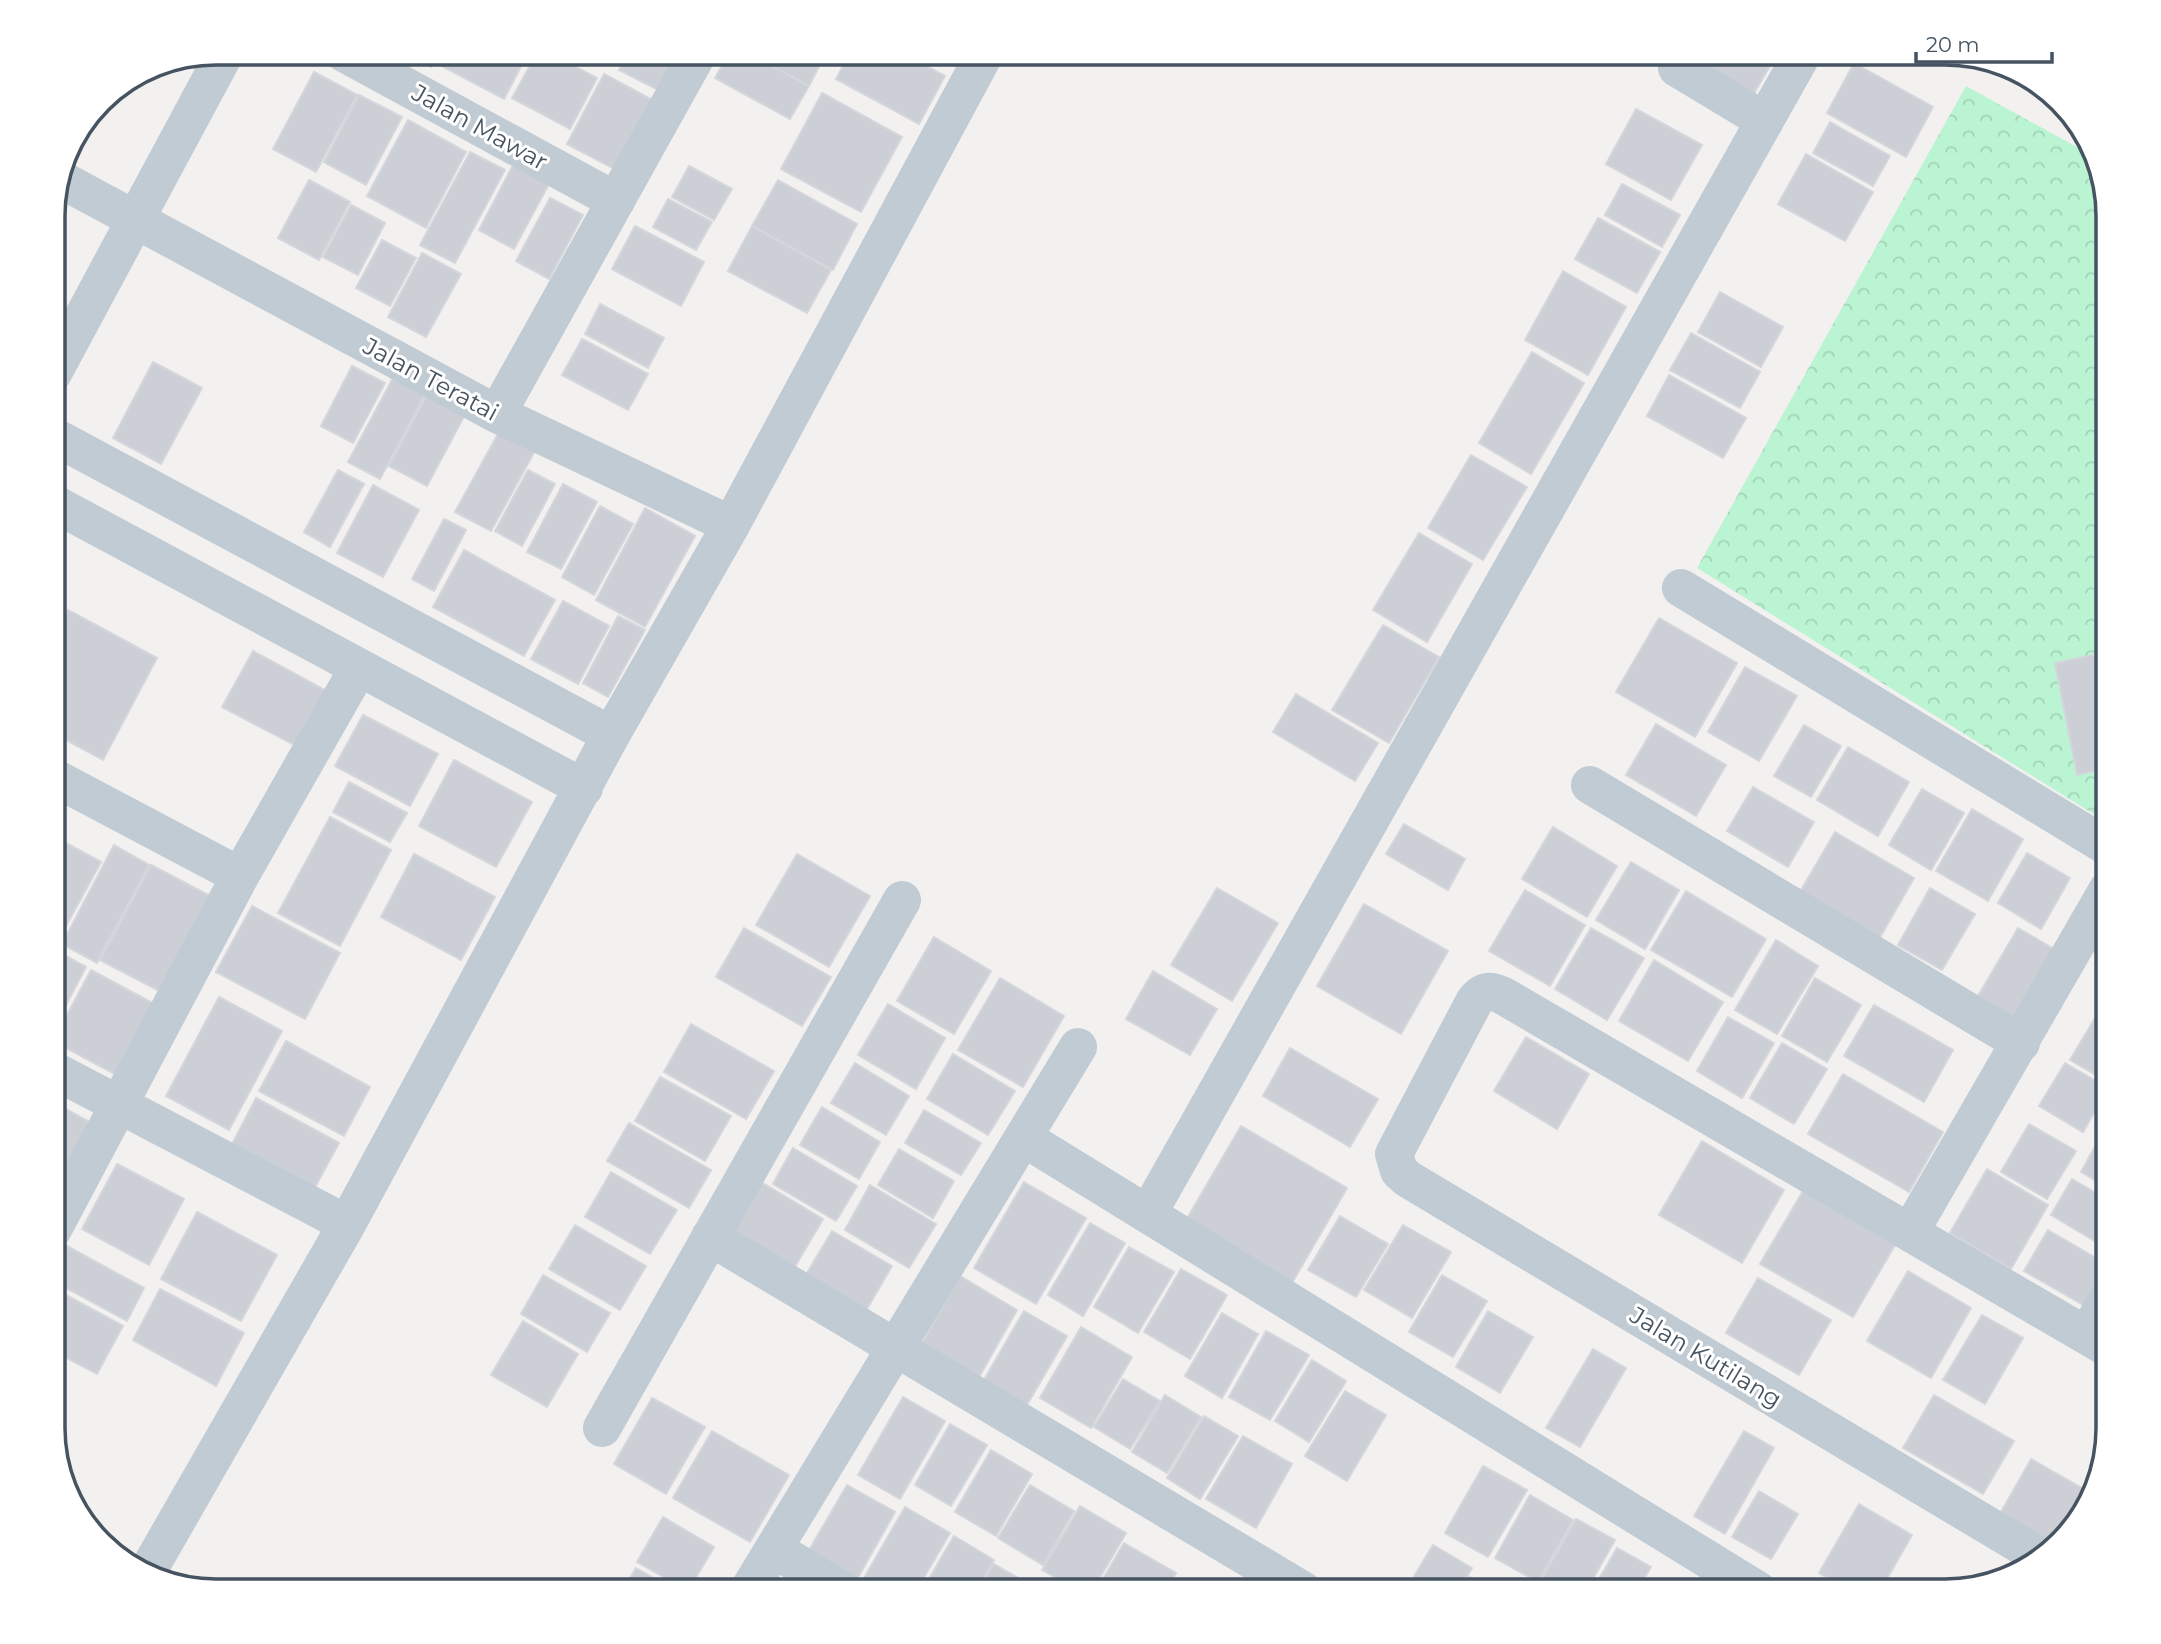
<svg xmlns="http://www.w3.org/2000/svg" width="2161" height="1644" font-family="Montserrat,sans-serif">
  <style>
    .park { fill: url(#park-crowns) }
    .building { fill: #cccfd6; stroke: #d4d6dc; stroke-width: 2 }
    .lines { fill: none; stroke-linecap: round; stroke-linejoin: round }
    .street { stroke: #c0cbd3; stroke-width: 38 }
    .labels { text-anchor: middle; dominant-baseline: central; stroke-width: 6; stroke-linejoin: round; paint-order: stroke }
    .street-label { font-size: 24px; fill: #465360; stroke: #fff }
    .rim { fill: none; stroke: #465360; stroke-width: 3.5 }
  </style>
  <defs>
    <pattern id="park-crowns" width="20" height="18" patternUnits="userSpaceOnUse" patternTransform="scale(1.75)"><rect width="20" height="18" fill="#bbf4d2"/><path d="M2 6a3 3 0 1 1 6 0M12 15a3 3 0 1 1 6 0" fill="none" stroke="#a2d3b7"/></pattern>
  </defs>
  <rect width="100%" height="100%" fill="#f3f0f0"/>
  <path class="park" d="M1966,86L2095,157L2108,216V823L1697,568Z"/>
  <path class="building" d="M404,53H439L431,67Z
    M444,53H528L504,99L438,64Z
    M537,53H549L597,78L570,129L512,98Z
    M586,53H616L609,65Z
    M628,53H690L668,95L619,70Z
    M729,53H748L809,86L790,119L715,78Z
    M749,53H826L809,86Z
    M850,53H902L945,76L919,124L836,79Z
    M1675,53H1775L1777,54L1750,100Z
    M1854,63L1933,107L1906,157L1827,113Z
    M314,72L357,95L316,172L273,149Z
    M604,74L656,102L620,172L567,144Z
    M822,93L902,137L861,212L781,169Z
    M359,95L402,117L366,185L324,162Z
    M1636,109L1702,145L1671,200L1606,164Z
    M408,120L466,152L426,228L367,196Z
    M1830,122L1890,156L1873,186L1813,153Z
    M470,152L505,170L455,263L420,245Z
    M1806,154L1873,192L1845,241L1778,204Z
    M513,165L549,184L514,249L479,230Z
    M689,166L732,189L714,220L672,197Z
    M309,180L350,202L319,260L278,238Z
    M778,180L857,224L833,270L752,226Z
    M1622,184L1680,215L1662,247L1605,215Z
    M550,198L583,215L549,279L516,261Z
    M668,199L712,222L696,250L653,227Z
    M351,205L385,223L358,275L323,257Z
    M1598,218L1660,252L1637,293L1575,259Z
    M635,226L704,262L681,306L612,269Z
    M752,226L831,270L807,313L728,271Z
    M382,240L416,258L390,306L356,288Z
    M422,253L461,274L426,337L388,317Z
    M1563,271L1626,307L1588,375L1525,340Z
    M1720,292L1783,327L1761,367L1698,332Z
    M600,304L664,338L648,368L585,334Z
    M1691,333L1760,372L1740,408L1670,370Z
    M582,339L648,374L628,410L562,375Z
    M1532,352L1584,383L1531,474L1479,443Z
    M153,362L202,388L161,464L113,438Z
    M352,366L385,383L353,443L321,426Z
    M395,374L427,391L380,479L348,462Z
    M1669,375L1746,418L1723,458L1647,416Z
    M430,389L468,409L427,486L389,466Z
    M499,432L535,451L491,531L455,512Z
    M1471,455L1527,487L1483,560L1428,528Z
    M338,470L364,484L330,547L304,532Z
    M528,470L555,484L522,546L495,531Z
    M563,484L597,502L561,569L527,552Z
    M373,485L419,510L383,577L337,553Z
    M600,506L633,524L594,595L562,577Z
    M645,508L695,536L645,627L596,600Z
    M444,519L466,530L434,591L412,579Z
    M1419,533L1472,564L1427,642L1373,610Z
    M464,550L555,600L524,656L433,607Z
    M563,601L609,626L578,684L531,659Z
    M68,610L157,658L103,760L53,733V638Z
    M618,616L645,630L608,697L583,683Z
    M1659,618L1737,663L1695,737L1616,692Z
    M1383,625L1439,657L1389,743L1332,710Z
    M253,651L332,694L302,749L222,707Z
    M2108,652V768L2077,775L2055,663Z
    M1745,667L1797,696L1759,761L1708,732Z
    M1296,694L1378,743L1355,781L1273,732Z
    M363,715L438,754L410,806L335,766Z
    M1656,724L1726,765L1696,816L1626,775Z
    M1804,725L1841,746L1811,797L1774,776Z
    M1848,747L1909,782L1878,836L1817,800Z
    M454,760L532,802L496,867L419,826Z
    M349,782L407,813L390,842L333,812Z
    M1753,787L1814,822L1788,867L1727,831Z
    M1922,789L1964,813L1931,870L1889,845Z
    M1972,809L2023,839L1988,901L1936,871Z
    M330,817L391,850L340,946L278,913Z
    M1404,824L1465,859L1448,890L1386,854Z
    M1553,827L1617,866L1587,917L1522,879Z
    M1835,832L1914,878L1879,939L1800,892Z
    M53,836L101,862L66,926L53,918Z
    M114,845L149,865L97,963L62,944Z
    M2027,853L2070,878L2041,929L1998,903Z
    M414,854L495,897L461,960L381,917Z
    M797,854L870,896L829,967L756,925Z
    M1631,862L1679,890L1645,949L1596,920Z
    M151,865L216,899L165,994L100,960Z
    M1217,888L1278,923L1232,1001L1171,965Z
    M1930,888L1975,914L1942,970L1898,945Z
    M1525,890L1585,925L1550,986L1489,951Z
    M1686,891L1766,939L1732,997L1651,950Z
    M1364,904L1448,951L1401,1034L1317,986Z
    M252,906L340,953L305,1019L216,972Z
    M744,928L831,977L802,1026L716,977Z
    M1591,928L1644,958L1607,1020L1555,989Z
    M2018,928L2059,952L2016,1027L1974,1003Z
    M934,937L991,971L954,1034L897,1001Z
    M1776,940L1818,966L1777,1034L1735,1010Z
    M53,949L86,967L53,1030Z
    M1654,960L1723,1002L1688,1061L1619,1021Z
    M91,970L158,1006L120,1077L53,1041Z
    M1153,971L1217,1009L1190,1055L1126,1019Z
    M1000,978L1064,1016L1023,1087L958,1050Z
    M1815,978L1861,1005L1827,1062L1782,1036Z
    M219,997L282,1031L229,1130L166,1096Z
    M2104,1003L2108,1006V1082L2070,1060Z
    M888,1004L945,1038L916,1089L858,1055Z
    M1874,1005L1953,1050L1924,1102L1844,1056Z
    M1728,1017L1774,1043L1742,1098L1697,1071Z
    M691,1024L774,1071L746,1119L664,1072Z
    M1526,1037L1589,1074L1557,1129L1494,1091Z
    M286,1041L370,1087L344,1136L259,1091Z
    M1782,1043L1827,1069L1794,1124L1750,1098Z
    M1290,1048L1378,1099L1350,1147L1263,1096Z
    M953,1054L1015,1091L988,1135L927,1099Z
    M855,1063L909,1096L886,1135L831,1103Z
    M2065,1063L2108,1088L2083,1132L2039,1106Z
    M1843,1074L1943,1132L1909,1192L1808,1134Z
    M660,1077L731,1116L705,1161L635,1121Z
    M256,1098L339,1143L311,1195L229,1150Z
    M53,1102L93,1124L53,1198Z
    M822,1107L880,1142L859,1179L800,1145Z
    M924,1110L981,1143L961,1175L905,1143Z
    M629,1123L711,1170L689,1208L607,1161Z
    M2108,1123V1188L2081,1172Z
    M2029,1124L2076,1151L2047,1199L2001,1172Z
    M1241,1126L1347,1188L1292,1283L1185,1222Z
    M1702,1141L1784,1190L1742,1263L1659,1215Z
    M793,1148L857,1186L836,1221L773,1184Z
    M899,1149L954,1181L933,1218L878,1185Z
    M117,1164L184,1199L149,1265L82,1229Z
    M1987,1169L2048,1205L2011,1269L1950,1233Z
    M611,1172L677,1210L650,1254L585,1217Z
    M2072,1179L2108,1200V1249L2051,1215Z
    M761,1182L823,1219L790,1275L727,1238Z
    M1024,1182L1086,1218L1036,1304L974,1268Z
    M870,1185L936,1224L909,1268L845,1230Z
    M1803,1191L1895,1245L1853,1317L1760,1264Z
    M197,1212L277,1255L241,1321L161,1279Z
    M1340,1216L1388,1244L1356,1297L1308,1270Z
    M1090,1223L1125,1243L1083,1316L1048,1295Z
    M575,1225L646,1266L620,1310L549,1269Z
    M1403,1225L1451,1252L1412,1318L1364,1290Z
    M2048,1230L2108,1265L2085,1306L2024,1271Z
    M832,1231L892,1266L861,1319L801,1283Z
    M65,1245L144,1288L127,1321L53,1281V1267Z
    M1129,1247L1174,1272L1138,1333L1094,1307Z
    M1181,1269L1227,1295L1190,1359L1144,1332Z
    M1908,1271L1971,1308L1931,1378L1867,1341Z
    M543,1275L610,1313L587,1352L521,1314Z
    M1442,1275L1487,1301L1453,1357L1409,1332Z
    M960,1276L1017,1310L979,1377L922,1343Z
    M1758,1278L1831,1320L1799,1375L1726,1333Z
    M53,1288L123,1326L97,1374L53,1351Z
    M160,1289L244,1333L216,1386L133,1340Z
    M1024,1311L1067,1336L1027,1405L984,1380Z
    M1488,1311L1533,1337L1500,1393L1456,1367Z
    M1222,1313L1258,1334L1222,1398L1185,1376Z
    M1982,1315L2023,1338L1985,1404L1943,1380Z
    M523,1321L578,1354L547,1407L491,1375Z
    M1081,1327L1132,1357L1091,1428L1040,1398Z
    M1266,1331L1309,1355L1270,1420L1229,1397Z
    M1593,1349L1626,1368L1580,1447L1546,1428Z
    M1312,1360L1346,1381L1309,1442L1275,1421Z
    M1123,1379L1160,1401L1130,1449L1094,1427Z
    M1345,1391L1386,1415L1347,1481L1305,1456Z
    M1165,1395L1201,1417L1167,1473L1132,1452Z
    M1934,1395L2014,1441L1983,1494L1903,1448Z
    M903,1397L945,1421L900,1499L858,1475Z
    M652,1398L705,1427L666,1494L614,1464Z
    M1204,1416L1238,1436L1200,1499L1167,1478Z
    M950,1424L987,1445L951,1506L915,1485Z
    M712,1431L789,1475L750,1542L673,1498Z
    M1744,1431L1774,1448L1725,1534L1694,1516Z
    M1243,1436L1292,1464L1256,1528L1206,1499Z
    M991,1450L1032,1474L996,1536L955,1512Z
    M2031,1459L2087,1491L2074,1528L2054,1545L2000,1514Z
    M1483,1466L1527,1490L1488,1557L1445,1533Z
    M847,1485L895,1512L856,1581L808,1552Z
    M1030,1485L1074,1511L1043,1565L998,1538Z
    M1759,1491L1798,1514L1771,1559L1732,1537Z
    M1530,1495L1573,1520L1538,1582L1495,1558Z
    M1859,1504L1912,1535L1880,1591H1852L1819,1573Z
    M1080,1506L1126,1533L1092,1591H1079L1042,1570Z
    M905,1507L950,1533L916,1591H871L860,1585Z
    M663,1517L714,1547L688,1591L637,1562Z
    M1576,1519L1615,1540L1586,1591H1535Z
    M954,1536L994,1560L976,1591H922Z
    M1124,1543L1176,1573L1165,1591H1096Z
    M1433,1545L1472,1568L1458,1591H1405Z
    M1617,1548L1651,1567L1637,1591H1592Z
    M994,1564L1032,1586L1029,1591H978Z
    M636,1568L676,1591H622Z
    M1470,1577L1494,1591H1461Z"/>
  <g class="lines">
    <path class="street" d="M344,53L616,201
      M1677,68L1765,121
      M60,179L497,414L731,525
      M53,373L225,53
      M497,414L698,53
      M53,436L611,735
      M53,503L584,788
      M1681,588L2108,847
      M53,777L240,876
      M1590,785L2021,1043
      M53,1070L347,1224
      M1024,1138L1759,1591
      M1149,1212L1803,53
      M53,1229L240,876L359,667
      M1910,1232L2108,889
      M710,1237L1304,1591
      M2087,1335L2108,1298
      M602,1428L902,900
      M774,1549L843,1591
      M2039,1556L1408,1179L1399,1171L1394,1154L1474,1002C1484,988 1493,990 1507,998L2108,1348
      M149,1569L347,1224L611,735L731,525L985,53
      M748,1591L1078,1047"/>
  </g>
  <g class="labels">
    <g class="street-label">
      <text transform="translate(480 127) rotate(29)">Jalan Mawar</text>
      <text transform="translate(431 379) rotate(28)">Jalan Teratai</text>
      <text transform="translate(1706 1357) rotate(31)">Jalan Kutilang</text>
    </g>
  </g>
  <path d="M0 0H2161V1644H0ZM216 65H1945A151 151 0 0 1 2096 216V1428A151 151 0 0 1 1945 1579H216A151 151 0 0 1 65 1428V216A151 151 0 0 1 216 65Z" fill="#fff" fill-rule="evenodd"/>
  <path class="rim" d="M216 65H1945A151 151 0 0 1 2096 216V1428A151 151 0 0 1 1945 1579H216A151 151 0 0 1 65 1428V216A151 151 0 0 1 216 65Z"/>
  <path d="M1916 52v10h136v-10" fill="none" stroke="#465360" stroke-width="3.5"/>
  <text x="1926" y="52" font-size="21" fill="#465360" stroke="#ffffff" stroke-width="5" paint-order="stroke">20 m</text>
</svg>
